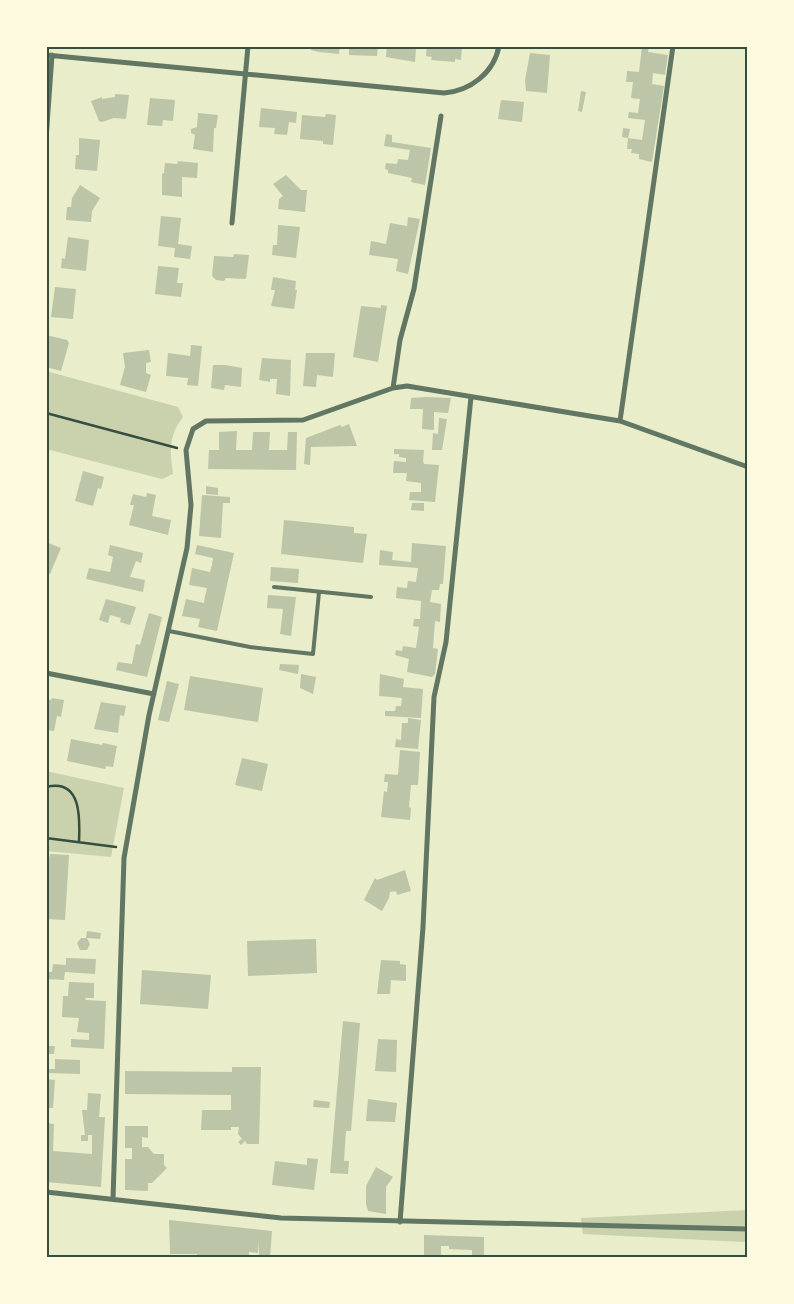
<svg xmlns="http://www.w3.org/2000/svg" width="794" height="1304" font-family="'Public Sans',sans-serif">
  <style>
    .green { fill: #cad2ad }
    .building { fill: #bcc5a7 }
    .lines { fill: none; stroke-linecap: round; stroke-linejoin: round }
    .path { stroke: #344e41; stroke-width: 2.5 }
    .service { stroke: #617663; stroke-width: 4 }
    .minor { stroke: #617663; stroke-width: 5 }
    .neatline { fill: none; stroke: #344e41; stroke-width: 2 }
  </style>
  <rect width="100%" height="100%" fill="#e9edc9"/>
  <path class="green" d="M46,371L178,407L183,417C168,436 170,452 173,474L162,479L46,449Z
    M46,771L124,788L111,857L46,851Z
    M748,1210V1241L743,1242L583,1234L581,1218Z"/>
  <path class="building" d="M311,46H340L339,54L319,52L311,50Z
    M349,46H378L377,56L349,55Z
    M387,46L416,48L415,62L386,57Z
    M427,46H462L461,60L455,59V62L431,60L432,57L426,56Z
    M642,46L649,47L648,52L668,55L665,75L653,73L652,84L664,86L652,162L639,159V154L631,153L632,149H627L628,138L622,137L623,128L630,129L628,138L642,140L645,120L628,118L629,112L638,113L640,99L631,98L633,82H626L627,71L639,72Z
    M530,53L550,55L547,93L526,91L525,80Z
    M581,91L586,92L582,112L578,111Z
    M115,94L129,95L126,119L114,118L102,122L99,121L91,101L102,97V99L115,97Z
    M150,98L175,100L173,121L163,120L162,126L147,125Z
    M501,100L524,102L522,122L498,119Z
    M261,108L297,112L296,123L289,122L287,135L274,134L275,128L259,127Z
    M198,113L218,115L216,128H214L213,152L193,149L195,135L191,133V129L197,127Z
    M326,114L336,115L333,145L323,144V141L300,139L302,115L325,117Z
    M386,134L392,135V142L431,148L425,185L411,182L412,178L388,173V170L385,169L386,163L397,164L398,159L408,160L410,150L384,146Z
    M79,138L100,140L97,171L75,169L76,155H79Z
    M178,161L198,163L197,178L182,177V197L162,195V174L164,173L165,163L177,164Z
    M286,175L301,190H307L305,212L278,209L279,199L283,196L273,184Z
    M80,185L100,198L92,211L91,222L66,220L67,207H71L72,198Z
    M161,216L181,218L178,244L192,246L190,259L174,257L175,248L158,246Z
    M408,217L420,219L408,274L396,271L398,259L369,255L371,241L386,244L390,223L407,226Z
    M278,225L300,227L296,258L272,255L273,245H277Z
    M68,237L89,240L86,271L61,268L62,258L65,259Z
    M234,254L249,255L246,279L226,278L224,281L216,280L212,276L214,256L233,257Z
    M158,266L179,268L177,283H183L181,297L155,294Z
    M273,277L296,281L295,290H297L294,309L271,306L275,290H271Z
    M55,287L76,289L73,319L51,317Z
    M381,305L387,306L378,362L353,357L361,306L381,308Z
    M46,335L67,340L69,343L61,371L46,367Z
    M191,345L202,346L198,386L187,385L188,378L166,376L168,353L190,356Z
    M149,350L151,362L146,363V373L151,375L146,392L120,385L125,367L123,353Z
    M306,353H335L333,377L317,375L316,387L303,386Z
    M262,358L291,360L290,396L276,394L277,379H270V382L259,380Z
    M213,365H225L242,368L241,387L225,385L224,390L211,388Z
    M425,397L451,398L448,413L434,412V430L422,429L423,409H410L411,398Z
    M439,418L447,419L442,450H432L433,433L438,434Z
    M349,424L357,446L311,447L310,465L304,464L306,438L340,425L342,427Z
    M237,431L236,450H252L253,432H270L269,450H287L288,432H297L296,470L208,469L209,450H219V432Z
    M394,449L424,450L423,461L424,464L439,465L435,502L409,500L410,492H421V483L406,481L407,473H393L394,461L406,462V458L399,457V454H394Z
    M83,471L104,477L101,489L98,488L93,506L75,501Z
    M206,486L218,488V495L206,494Z
    M147,493L156,495L152,516L171,520L168,535L129,525L134,505H130L133,494L146,497Z
    M202,495L230,497V503H223L221,538L199,536Z
    M412,503H424V511L411,510Z
    M284,520L354,527V533L367,534L363,563L281,554Z
    M46,542L61,548L50,574L46,572Z
    M412,543L446,546L443,584H440L439,590H432L430,602L441,604L440,622L435,621L433,648L438,649L435,674L432,677L407,672L409,659L395,655L396,650L402,651L403,646L416,648L419,627L413,626L414,619H420L421,601L396,598L397,587L407,588L408,581L416,582L418,568L379,565L380,550L393,552L392,560L411,562Z
    M110,545L143,553L141,563L136,561L130,577L145,580L143,592L86,579L89,568L110,572L113,557L108,555Z
    M197,545L234,553L217,631L198,627L200,619L182,616L186,599L204,603L205,596L207,588L189,585L192,568L210,572L212,565L213,558L195,554Z
    M271,567L299,569L298,583L270,581Z
    M268,595L296,597L291,636L280,634L283,609L267,608Z
    M106,599L136,607L130,625L120,622L121,618L110,615L108,623L99,620Z
    M149,613L162,617L147,677L116,670L118,662L132,664L136,644L140,645Z
    M280,664L299,665L298,674L279,670Z
    M301,674L316,677L313,694L300,688Z
    M380,674L404,679L403,687L423,689L421,718L385,716V711H395L396,706H401L402,698L379,696Z
    M190,676L263,688L258,722L184,710Z
    M167,681L179,684L169,722L158,720Z
    M52,698L64,700L61,717L57,716L54,731L46,730V699L51,700Z
    M101,702L126,706L124,716L120,715L118,733L94,729Z
    M408,718L421,720L418,749L395,747L396,739L401,740L402,723H408Z
    M71,739L102,745L103,743L117,746L113,767L106,766L105,769L67,761Z
    M400,750L420,752L418,785H411L409,807L411,808L410,820L381,817L384,791L387,792L388,782H384L385,774L398,775Z
    M242,758L268,764L262,791L235,785Z
    M50,854L69,855L65,920L47,919L49,879H46V873Z
    M405,870L411,891L397,895L396,891L390,892L389,898L382,911L364,900L375,878L377,880Z
    M87,931L101,933L100,939L87,938L90,944L87,950H80L77,943L81,938H86Z
    M316,939L317,973L248,976L247,941Z
    M66,958L96,959L95,974L65,972L64,980L46,979V972H52L53,964L66,965Z
    M381,960L400,961V964L406,965V981L391,980L390,994H377Z
    M142,970L211,975L208,1009L140,1004Z
    M69,982L94,983V998H86L85,1000L106,1001L104,1049L71,1047V1039L89,1040V1033L77,1032L79,1018L62,1017L63,996H68Z
    M343,1021L360,1023L351,1131H346L344,1161H349L348,1174L330,1173Z
    M378,1039L397,1040L396,1072L375,1071Z
    M46,1046H55L54,1054H46Z
    M55,1059L80,1060V1074L48,1073V1069H55Z
    M232,1067H261L259,1144H247L245,1141L241,1145L238,1142L242,1139L238,1134L239,1127H231V1130H201L202,1110H231V1095L125,1094V1071L232,1072Z
    M46,1079L55,1080L53,1108H46Z
    M88,1093L101,1094L99,1117H105L101,1187L46,1182V1123L54,1124L53,1151L92,1154V1135H88V1141H81V1135H85L82,1110H87Z
    M368,1099L397,1103L395,1122L366,1121Z
    M314,1100L330,1102L329,1108L313,1107Z
    M125,1126H148V1138L142,1137V1147H148L154,1154H164V1165L167,1168L152,1183H148V1191L125,1190V1159H132V1148H125Z
    M307,1158L318,1159L314,1190L272,1185L275,1161L307,1165Z
    M376,1167L393,1177L386,1187V1214L368,1211L366,1204V1186Z
    M169,1220L272,1231L270,1258H259V1240L258,1253L249,1252V1258H197V1254H170Z
    M424,1235L484,1237V1258H472V1250L449,1249V1246H441V1258H424Z"/>
  <g class="lines">
    <path class="path" d="M46,413L177,448
      M46,787C82,778 80,819 79,842
      M46,838L116,847"/>
    <path class="service" d="M274,587L371,597
      M169,631L250,647L313,654L319,592"/>
    <path class="minor" d="M46,55L444,93C470,91 494,73 499,46
      M46,139L52,55
      M232,223L248,46
      M393,388L400,340L414,289L441,116
      M620,421L673,46
      M46,673L154,694
      M46,1192L281,1218L748,1229
      M113,1199L124,858L149,715L187,548L191,505L186,450L193,429L206,421L303,420L393,388L407,386L620,421L748,467
      M400,1222L423,927L434,697L446,642L471,397"/>
  </g>
  <rect width="794" height="1304" fill="none" stroke="#fefae0" stroke-width="95"/>
  <rect x="48" y="48" width="698" height="1208" class="neatline"/>
</svg>
